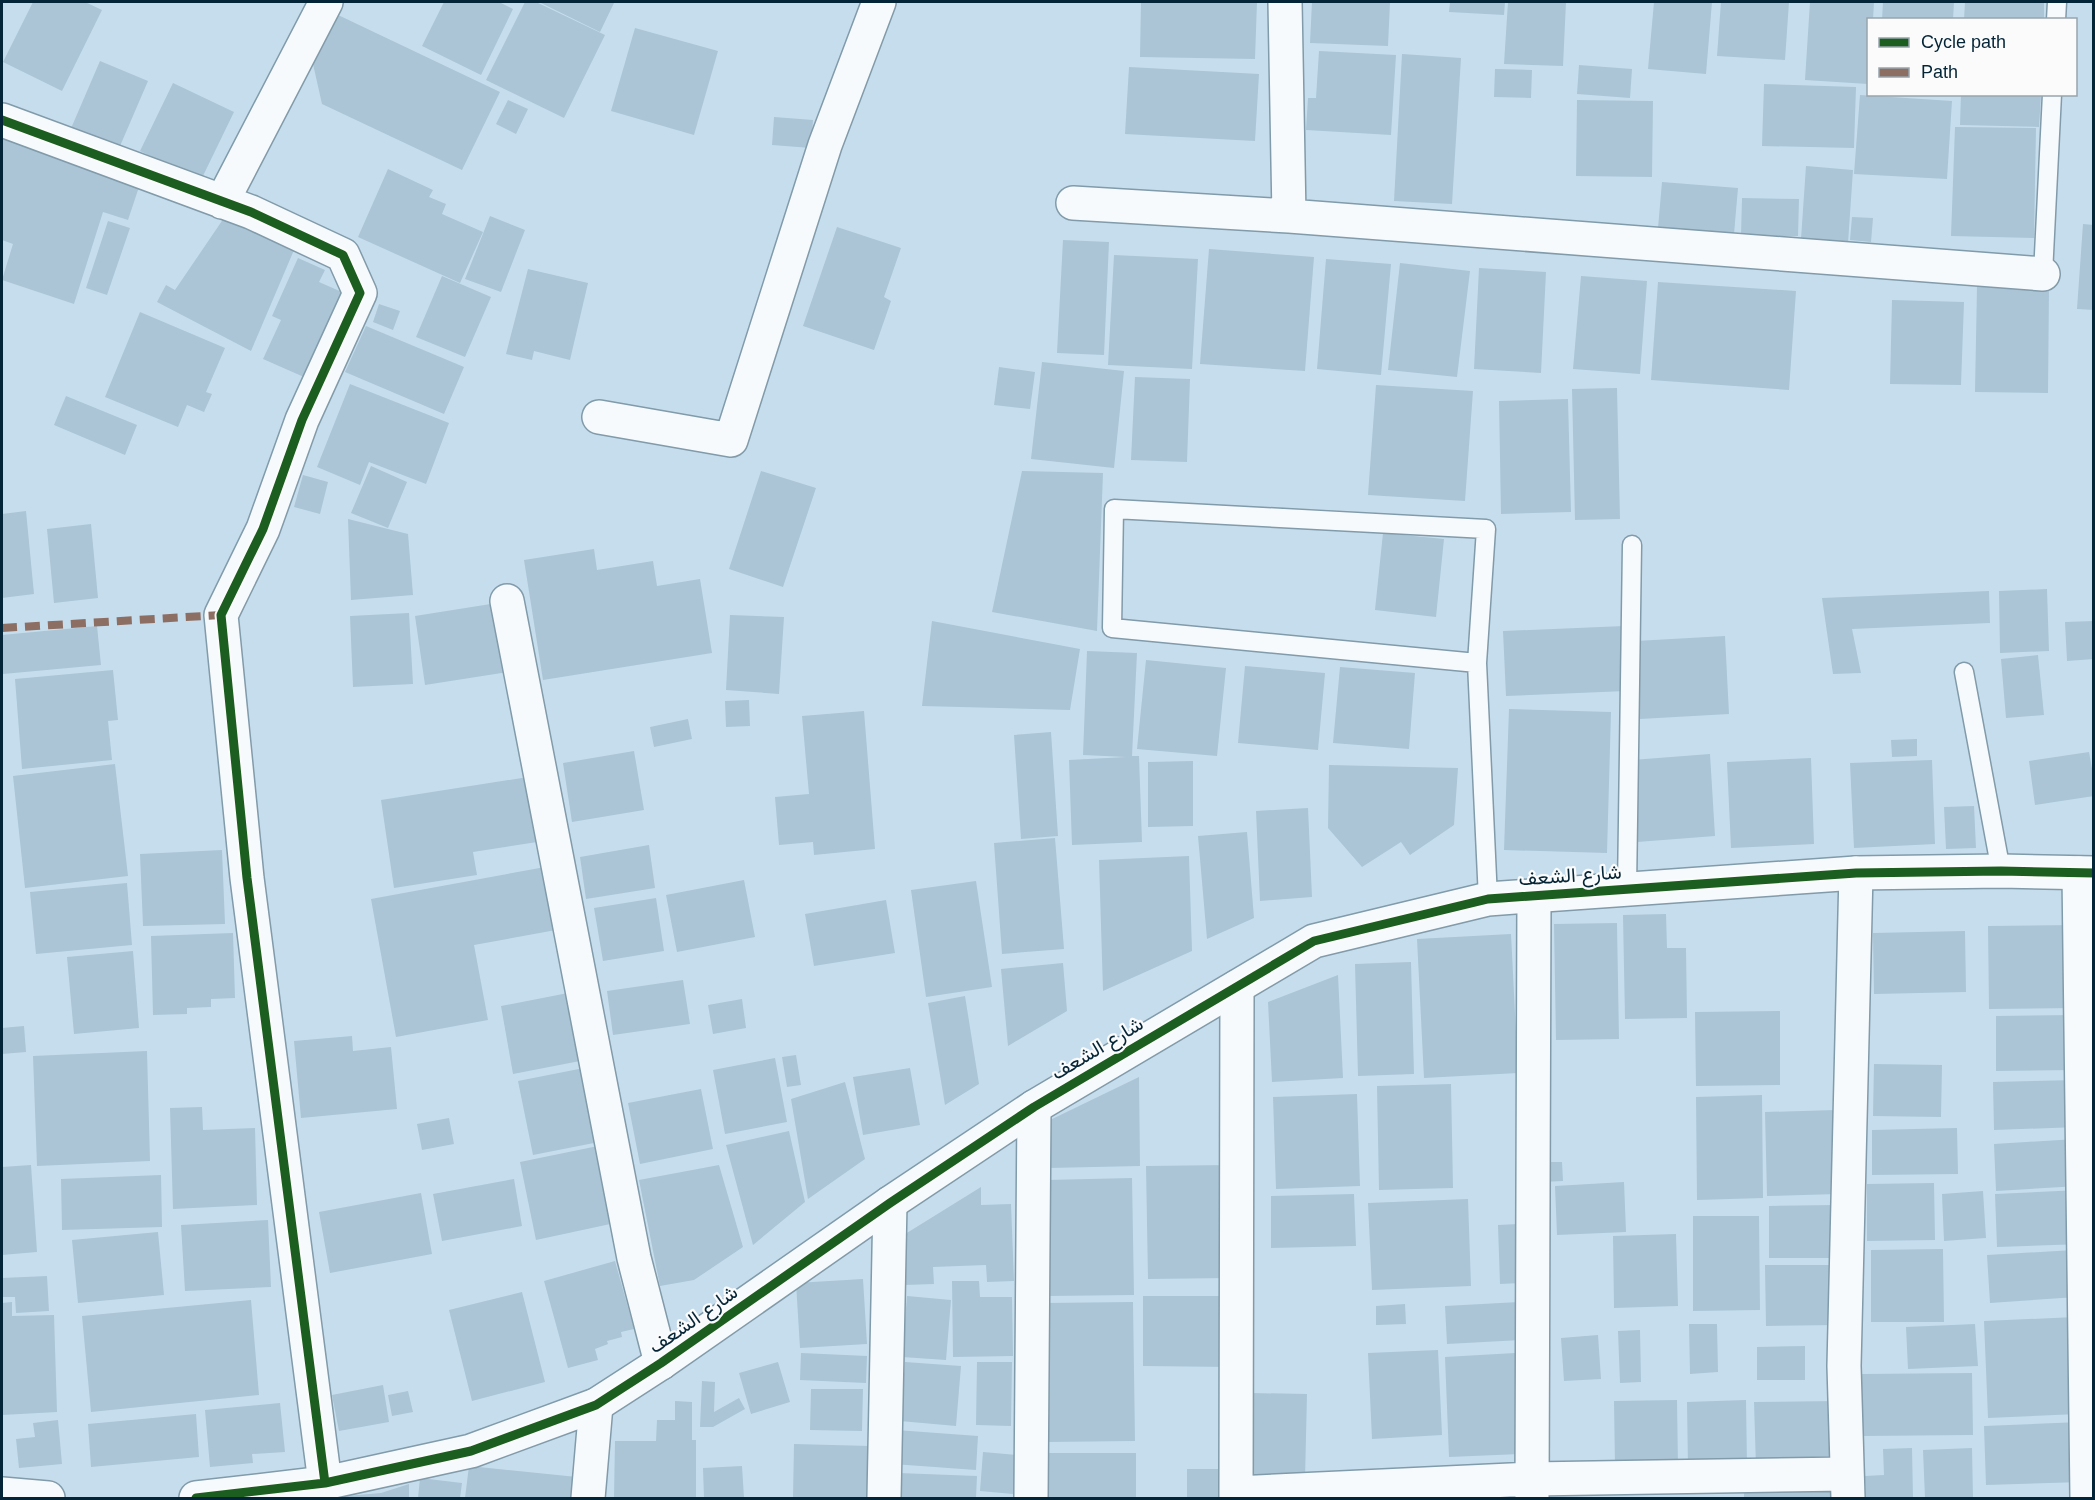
<svg xmlns="http://www.w3.org/2000/svg" width="2095" height="1500" font-family="Helvetica,Vazirmatn,sans-serif">
  <style>
    .building { fill: #abc5d6 }
    .lines { fill: none; stroke-linecap: round; stroke-linejoin: round }
    .service-casing { stroke: #819baa; stroke-width: 21 }
    .minor-casing { stroke: #819baa; stroke-width: 36 }
    .tertiary-casing { stroke: #819baa; stroke-width: 36 }
    .service { stroke: #f6fafc; stroke-width: 18 }
    .minor { stroke: #f6fafc; stroke-width: 33 }
    .tertiary { stroke: #f6fafc; stroke-width: 33 }
    .quiet { stroke: #8d6e63; stroke-width: 8; stroke-dasharray: 15 8; stroke-linecap: butt }
    .cycleway-casing { stroke: #fbfbfb; stroke-width: 13 }
    .cycleway { stroke: #1b5e20; stroke-width: 9 }
    .labels { text-anchor: middle; dominant-baseline: central; stroke-width: 4.5; stroke-linejoin: round; paint-order: stroke }
    .street-label { font-size: 20px; fill: #042537; stroke: #fbfbfb }
  </style>
  <rect width="100%" height="100%" fill="#c6dded"/>
  <path class="building" d="M33,2H85L102,10L62,91L3,62Z
    M444,2H499L513,9L481,75L422,46Z
    M525,2H536L605,35L564,118L486,80Z
    M539,2H611L614,3L600,32Z
    M1141,2H1257L1255,59L1140,57Z
    M1312,2H1390L1388,46L1310,43Z
    M1450,2H1505L1504,15L1449,12Z
    M1508,2H1566L1563,66L1504,64Z
    M1654,2H1712L1706,74L1648,69Z
    M1721,2H1789L1785,60L1717,56Z
    M1810,2H1874L1873,20H1868V84L1805,80Z
    M1883,2H1954L1953,20H1882Z
    M1965,2H2044V20H1964Z
    M336,14L500,92L462,170L322,104L313,64Z
    M635,28L718,51L694,135L611,111Z
    M1319,51L1396,55L1391,135L1306,130L1308,98H1316Z
    M1402,54L1461,58L1452,204L1394,201Z
    M100,61L148,81L117,153L69,133Z
    M1579,65L1632,69L1630,98L1577,94Z
    M1129,67L1259,74L1255,141L1125,134Z
    M1495,69L1532,70L1531,98L1494,97Z
    M173,83L234,112L201,180L140,151Z
    M1764,84L1856,87L1854,148L1762,146Z
    M1961,94H2041L2039,127L1960,125Z
    M1860,95L1952,101L1947,179L1854,174Z
    M508,100L528,109L516,134L496,124Z
    M1577,100L1653,101L1652,177L1576,176Z
    M774,117L813,120L811,148L772,145Z
    M1955,127L2036,128L2034,238L1951,236Z
    M2,135L141,181L128,220L103,212L74,304L2,280L13,244L2,240Z
    M1806,166L1853,170L1848,243L1801,239Z
    M388,169L433,190L429,197L446,204L442,214L483,232L460,283L358,237Z
    M1662,182L1738,188L1734,234L1658,228Z
    M1742,198L1799,199L1798,236H1741Z
    M228,212L297,243L251,351L157,302L166,285L175,290Z
    M490,216L525,230L501,292L465,279Z
    M1852,217L1873,218L1871,242L1850,240Z
    M108,221L130,228L107,295L86,288Z
    M2083,224L2094,225V310L2077,309Z
    M837,227L901,248L884,297L891,301L874,350L803,326Z
    M1063,240L1109,242L1104,355L1057,353Z
    M1209,249L1314,257L1305,371L1200,364Z
    M1114,255L1198,259L1192,369L1108,365Z
    M298,258L325,270L319,282L351,296L313,381L263,359L281,320L272,316Z
    M1326,259L1391,264L1381,375L1317,369Z
    M1400,263L1470,271L1457,377L1388,370Z
    M1479,268L1546,272L1541,373L1474,369Z
    M528,269L588,283L570,360L534,351L532,360L506,354Z
    M442,276L491,297L465,357L416,337Z
    M1581,276L1647,281L1640,374L1573,369Z
    M1658,282L1796,291L1789,390L1651,380Z
    M1977,286L2049,287L2048,393L1975,392Z
    M1892,300L1964,302L1961,385L1890,384Z
    M379,304L400,311L393,330L373,322Z
    M140,312L225,348L206,392L212,394L204,412L187,405L178,427L105,397Z
    M366,326L464,367L444,414L345,372Z
    M1042,362L1124,371L1114,468L1031,459Z
    M999,367L1035,372L1030,409L994,405Z
    M1135,377L1190,379L1187,462L1131,460Z
    M350,384L449,423L426,484L369,462L360,485L317,467Z
    M1376,385L1473,391L1465,501L1368,495Z
    M1617,388L1620,519L1575,520L1572,389Z
    M66,396L137,425L125,455L54,425Z
    M1568,399L1571,512L1501,514L1499,401Z
    M371,466L407,482L388,528L351,513Z
    M761,471L816,488L783,587L729,569Z
    M1022,471L1103,473L1097,631L992,612Z
    M303,475L328,482L320,514L294,507Z
    M26,511L34,594L2,598V514Z
    M348,519L408,534L413,595L351,600Z
    M91,524L98,598L54,603L47,529Z
    M1383,533L1444,539L1436,617L1375,610Z
    M594,549L597,570L653,561L657,586L700,579L712,653L543,680L524,560Z
    M2047,589L2049,651L2000,653L1999,591Z
    M1989,591L1990,623L1852,629L1861,673L1833,674L1822,598Z
    M497,603L508,672L425,685L415,616Z
    M409,613L413,684L353,687L350,616Z
    M730,615L784,617L779,694L726,690Z
    M932,621L1080,649L1070,710L922,706Z
    M2094,621V659L2067,661L2065,622Z
    M97,626L101,665L3,674L2,635Z
    M1624,626L1626,691L1506,696L1503,631Z
    M1725,636L1729,714L1640,719L1636,641Z
    M1087,651L1137,653L1132,756H1139L1142,842L1072,845L1069,760L1126,757L1083,755Z
    M2038,655L2044,715L2006,718L2001,659Z
    M1146,660L1226,668L1217,756L1137,749Z
    M1245,666L1325,673L1318,750L1238,743Z
    M1340,667L1415,673L1409,749L1333,743Z
    M113,670L118,720L108,721L112,760L22,769L15,679Z
    M749,700L750,726L726,727L725,701Z
    M1509,709L1611,712L1607,853L1504,850Z
    M864,711L875,849L814,855L813,842L779,845L775,797L809,794L802,716Z
    M688,719L692,739L654,747L650,727Z
    M1051,732L1058,836L1021,839L1014,735Z
    M1917,739V756L1892,757L1891,740Z
    M634,751L644,810L572,822L563,763Z
    M2089,752L2094,780V796L2035,805L2029,761Z
    M1710,754L1715,836L1637,842L1632,760Z
    M1811,758L1814,844L1731,848L1727,762Z
    M1932,760L1935,844L1854,848L1850,763Z
    M1193,761V826L1148,827V762Z
    M115,764L128,876L25,888L13,776Z
    M1329,765L1458,768L1454,825L1410,855L1401,842L1362,867L1328,828Z
    M528,777L537,842L473,852L477,875L394,888L381,800Z
    M1974,806L1976,848L1946,849L1944,807Z
    M1308,808L1312,897L1260,901L1256,811Z
    M1247,832L1254,918L1207,939L1198,836Z
    M1055,838L1064,949L1002,954L994,843Z
    M649,845L655,888L586,899L580,857Z
    M222,850L225,924L143,926L140,854Z
    M1189,856L1192,951L1103,991L1099,860Z
    M545,867L556,930L474,945L488,1020L396,1037L371,899Z
    M744,880L755,937L677,952L666,895Z
    M976,881L992,987L926,997L911,890Z
    M127,883L132,945L36,954L30,892Z
    M656,898L664,951L603,961L594,908Z
    M886,900L895,953L814,966L805,914Z
    M1666,914L1667,948H1686L1687,1018L1625,1019L1623,915Z
    M1617,923L1619,1039L1556,1040L1554,924Z
    M2076,925L2077,1008L1989,1009L1988,926Z
    M1965,931L1966,992L1874,994L1873,933Z
    M233,933L235,998L211,999V1007L187,1008V1014L153,1015L151,936Z
    M1511,934L1518,1073L1424,1078L1417,939Z
    M133,951L139,1028L74,1034L67,957Z
    M1411,962L1414,1074L1358,1076L1355,964Z
    M1063,963L1067,1011L1008,1046L1001,969Z
    M1338,975L1343,1078L1272,1082L1268,1002Z
    M683,980L690,1024L613,1035L607,991Z
    M568,993L580,1061L513,1074L501,1006Z
    M965,996L979,1084L945,1105L928,1003Z
    M742,999L746,1028L713,1034L708,1005Z
    M1780,1011V1085L1696,1086L1695,1012Z
    M2075,1015V1070L1996,1071V1016Z
    M24,1026L26,1052L2,1054V1028Z
    M352,1036L353,1051L391,1047L397,1109L301,1118L294,1041Z
    M147,1051L150,1161L37,1166L33,1056Z
    M796,1055L801,1085L787,1087L782,1057Z
    M775,1058L787,1122L725,1134L713,1070Z
    M1874,1064L1942,1065L1941,1117L1873,1116Z
    M584,1068L599,1142L533,1155L518,1081Z
    M910,1068L920,1125L863,1135L853,1077Z
    M1139,1077L1140,1166L1048,1168V1121Z
    M2077,1080L2078,1127L1994,1130L1993,1082Z
    M845,1082L865,1159L808,1199L791,1099Z
    M1451,1084L1453,1188L1379,1190L1377,1086Z
    M701,1089L713,1149L640,1164L628,1103Z
    M1357,1094L1360,1186L1276,1189L1273,1097Z
    M1762,1095L1763,1198L1697,1200L1696,1097Z
    M202,1107L203,1130L255,1128L257,1205L173,1209L170,1108Z
    M1836,1110L1838,1194L1767,1196L1765,1112Z
    M449,1118L454,1144L422,1150L417,1124Z
    M1957,1128L1958,1174L1872,1175V1130Z
    M789,1131L805,1202L753,1245L726,1145Z
    M2076,1139L2079,1186L1996,1191L1994,1144Z
    M598,1146L615,1223L536,1240L520,1162Z
    M1541,1162H1562L1563,1181L1541,1182Z
    M31,1165L37,1252L2,1255V1167Z
    M719,1165L743,1247L694,1280L660,1286L639,1180Z
    M1230,1165V1278L1148,1279L1146,1166Z
    M161,1175L162,1227L62,1230L61,1179Z
    M1132,1178L1134,1295L1048,1296L1046,1180Z
    M514,1179L522,1226L442,1241L433,1194Z
    M1624,1182L1626,1232L1557,1235L1555,1186Z
    M1934,1183L1935,1240L1867,1241V1184Z
    M981,1187V1205L1011,1204L1014,1281L987,1282L986,1265L933,1267L934,1284L904,1285L902,1236Z
    M2080,1190L2082,1244L1997,1247L1995,1194Z
    M1983,1191L1986,1238L1944,1241L1942,1194Z
    M421,1193L432,1254L330,1273L319,1212Z
    M1354,1194L1356,1246L1271,1248V1196Z
    M1468,1199L1471,1286L1372,1290L1368,1203Z
    M1837,1205V1258H1769V1206Z
    M1693,1216H1759L1760,1310L1693,1311Z
    M268,1220L271,1287L185,1291L181,1225Z
    M1518,1224L1521,1283L1500,1284L1498,1225Z
    M158,1232L164,1295L78,1303L72,1240Z
    M1676,1234L1678,1306L1614,1308L1613,1236Z
    M1943,1249L1944,1322H1871V1250Z
    M2074,1250L2077,1297L1990,1303L1987,1255Z
    M615,1261L634,1329L621,1332L622,1337L607,1341L608,1344L595,1349L598,1360L568,1368L544,1281Z
    M1765,1265H1838V1325L1766,1326Z
    M47,1276L49,1311L16,1313L15,1297H2V1278Z
    M863,1279L867,1344L800,1348L796,1283Z
    M952,1281H979L980,1297H1012L1013,1356L953,1357Z
    M522,1292L545,1382L472,1401L449,1310Z
    M907,1296L951,1300L946,1360L902,1357Z
    M1143,1296H1231V1367L1143,1366Z
    M251,1300L259,1395L91,1412L82,1316Z
    M12,1302V1316L54,1315L57,1412L2,1415V1303Z
    M1133,1302L1135,1441L1047,1442L1045,1303Z
    M1519,1302L1521,1340L1447,1344L1445,1306Z
    M1405,1304L1406,1324L1376,1325V1306Z
    M2075,1317L2078,1414L1988,1418L1984,1321Z
    M1689,1324H1717L1718,1372L1690,1374Z
    M1975,1324L1978,1366L1908,1369L1906,1327Z
    M1640,1330L1641,1382L1620,1383L1618,1331Z
    M1598,1335L1601,1379L1564,1381L1561,1338Z
    M1805,1346V1380H1757V1347Z
    M1438,1350L1442,1435L1372,1439L1368,1353Z
    M801,1353L867,1356L866,1383L800,1380Z
    M1515,1353L1520,1454L1449,1457L1445,1357Z
    M778,1362L790,1402L751,1414L739,1373Z
    M905,1362L961,1366L956,1426L900,1421Z
    M977,1362H1012L1011,1426L976,1425Z
    M1972,1373L1973,1435L1862,1436L1861,1374Z
    M702,1381L715,1382L714,1412L739,1398L745,1409L713,1427H700Z
    M383,1385L389,1422L339,1431L332,1395Z
    M811,1389H863L862,1431L810,1430Z
    M408,1391L413,1412L392,1416L388,1395Z
    M1250,1393L1307,1394L1305,1479L1248,1478Z
    M1677,1400L1678,1467H1615L1614,1401Z
    M1746,1400L1747,1466L1688,1467L1687,1402Z
    M675,1401L692,1402V1440H696V1498H614L615,1441H656L657,1420H675Z
    M1840,1401V1466L1756,1467L1754,1402Z
    M280,1403L285,1452L252,1454L253,1463L210,1467L205,1410Z
    M196,1414L199,1457L91,1467L88,1424Z
    M58,1420L62,1464L19,1468L16,1439L35,1437L33,1423Z
    M2080,1422L2083,1482L1986,1485L1984,1426Z
    M896,1430L978,1436L976,1470L893,1464Z
    M794,1444L870,1446L868,1498H793Z
    M1912,1448L1913,1498H1866L1865,1476L1884,1475L1883,1449Z
    M1972,1448L1973,1498H1925L1923,1450Z
    M983,1452L1017,1455L1013,1494L980,1491Z
    M1044,1453H1136V1498H1044Z
    M469,1466L577,1477L575,1498H465Z
    M742,1466L744,1498H704L703,1468Z
    M1187,1469H1230V1498H1187Z
    M898,1473L977,1476L976,1498H897Z
    M420,1478L462,1483L460,1498H418Z
    M409,1484V1498H335V1497L381,1493Z
    M1841,1488L1842,1498H1744V1491Z"/>
  <g class="lines">
    <defs>
      <path id="service" d="M2056,20L2057,2
        M2043,274L2052,94
        M1477,663L1112,628L1114,509L1486,529L1477,663L1488,899
        M1964,672L2001,871
        M1627,889L1632,545"/>
      <path id="minor" d="M1285,2L1289,216
        M2,120L251,212L343,255L360,293L302,420L263,529L221,615L247,878L325,1483
        M222,202L326,2
        M1073,203L1289,216L2043,274
        M599,417L731,440L825,145L879,2
        M507,601L634,1258L661,1363
        M2079,873L2087,1498
        M1236,1493L1532,1479L1847,1474
        M588,1498L596,1405
        M884,1498L890,1203
        M1031,1498L1034,1107
        M1236,1498L1237,987
        M1532,1498L1534,896
        M1848,1498L1844,1366L1856,873"/>
      <path id="tertiary" d="M2,1494L48,1498
        M196,1498L325,1483L471,1451L596,1405L661,1363L890,1203L1034,1107L1314,941L1488,899L1856,873L2001,871L2094,873"/>
    </defs>
    <use href="#service" class="service-casing"/>
    <use href="#minor" class="minor-casing"/>
    <use href="#tertiary" class="tertiary-casing"/>
    <use href="#service" class="service"/>
    <use href="#minor" class="minor"/>
    <use href="#tertiary" class="tertiary"/>
    <path class="quiet" d="M2,628L221,615"/>
    <defs>
      <path id="cycleway" d="M2,120L251,212L343,255L360,293L302,420L263,529L221,615L247,878L325,1483
        M196,1498L325,1483L471,1451L596,1405L661,1363L890,1203L1034,1107L1314,941L1488,899L1856,873L2001,871L2094,873"/>
    </defs>
    <use href="#cycleway" class="cycleway-casing"/>
    <use href="#cycleway" class="cycleway"/>
  </g>
  <g class="labels">
    <g class="street-label">
      <text transform="translate(1570 875) rotate(-4)">شارع الشعف</text>
      <text transform="translate(1097 1048) rotate(-31)">شارع الشعف</text>
      <text transform="translate(693 1319) rotate(-35)">شارع الشعف</text>
    </g>
  </g>
  <rect width="2095" height="1500" fill="none" stroke="#042537" stroke-width="6"/>
  <rect x="1867" y="18" width="210" height="78" fill="#fbfbfb" stroke="#98a5ad" stroke-width="1.5"/>
  <rect x="1879" y="38" width="30" height="9" fill="#1b5e20" stroke="#98a5ad" stroke-width="1.5"/>
  <text x="1921" y="48" font-size="18" fill="#042537">Cycle path</text>
  <rect x="1879" y="68" width="30" height="9" fill="#8d6e63" stroke="#98a5ad" stroke-width="1.5"/>
  <text x="1921" y="78" font-size="18" fill="#042537">Path</text>
</svg>
